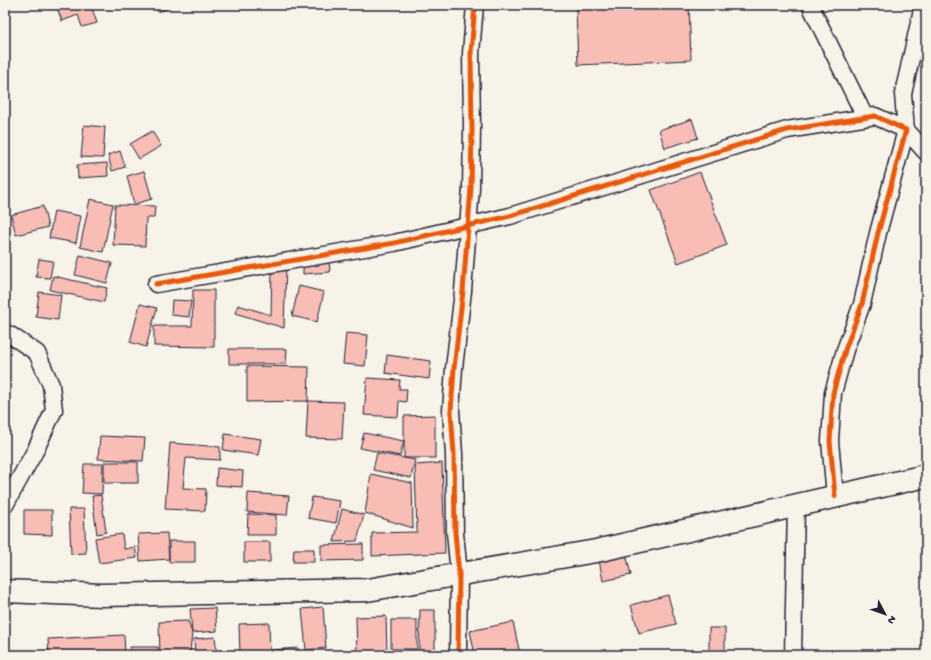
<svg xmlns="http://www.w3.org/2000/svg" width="931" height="660" font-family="'Gochi Hand',sans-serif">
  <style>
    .building { fill: #f8bdb5; stroke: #22223b }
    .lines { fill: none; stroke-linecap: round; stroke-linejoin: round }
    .street-casing { stroke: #22223b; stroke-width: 19 }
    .secondary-casing { stroke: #22223b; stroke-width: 25 }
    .street { stroke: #f7f3e8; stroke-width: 16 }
    .secondary { stroke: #f7f3e8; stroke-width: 22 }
    .cycleway-casing { stroke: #f7f3e8; stroke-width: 8 }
    .cycleway { stroke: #e8590c; stroke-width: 5 }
  </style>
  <rect width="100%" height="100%" fill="#f7f3e8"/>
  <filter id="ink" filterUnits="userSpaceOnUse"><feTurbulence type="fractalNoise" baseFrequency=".025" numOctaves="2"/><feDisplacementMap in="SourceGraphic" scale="8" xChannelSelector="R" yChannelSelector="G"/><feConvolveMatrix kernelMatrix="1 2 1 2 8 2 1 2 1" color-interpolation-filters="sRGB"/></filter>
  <g filter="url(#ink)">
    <path class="building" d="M56,5H91L97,23L82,27L78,15L62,21Z
      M155,5H177L158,12Z
      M689,5L691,60L578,65L576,9Z
      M692,119L698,138L665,148L659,130Z
      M84,125L105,127L103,158L81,157Z
      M152,131L161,146L139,159L130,144Z
      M120,151L125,167L112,171L108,155Z
      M107,163L108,176L78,178L77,165Z
      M144,171L152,199L134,204L127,176Z
      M700,172L727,245L678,263L651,190Z
      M90,199L113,204L103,252L80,247Z
      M115,205L155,206L154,218H146L145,246L113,245Z
      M43,206L48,227L16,235L11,215Z
      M54,211L81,216L76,243L49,238Z
      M80,255L112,263L107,283L75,275Z
      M39,259L53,261L50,278L36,277Z
      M329,260L330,272L303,274V262Z
      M272,267H286L284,328L235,313L238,305L271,315Z
      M53,276L107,288L104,302L50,290Z
      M299,286L324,292L317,322L292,316Z
      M193,290H214V347L154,346V326H192Z
      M39,292L61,295L58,320L36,317Z
      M172,300L191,301L189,317L171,315Z
      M140,304L157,308L146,347L130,342Z
      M346,333L368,335L365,366L343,364Z
      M229,349H287L286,364H229Z
      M387,355L431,361L429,379L385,373Z
      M247,366L309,367L308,401L247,402Z
      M5,374H8L5,399Z
      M367,378L400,380L399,389H407L406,402L399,401L398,417L364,415Z
      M308,401L344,402L342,439L306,438Z
      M435,415V458H404V416Z
      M364,433L404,441L400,456L360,448Z
      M225,434L261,439L258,455L223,450Z
      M100,436L145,438L143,461L98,459Z
      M170,443L220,447V460L186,458L183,488L206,489L205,511L165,509Z
      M377,453L415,460L411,478L373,470Z
      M104,462H138V483H104Z
      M442,463L445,553L372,556V533L417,532L415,465Z
      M84,464H103L102,494L82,493Z
      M217,468L243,471L242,487L216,485Z
      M371,474L412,483L413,528L365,513Z
      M248,493L289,496L287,515L247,512Z
      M101,495L106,532L97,534L92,496Z
      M312,497L340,501L336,523L308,518Z
      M69,509H84L86,553L71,554Z
      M342,509L364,515L357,541L334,542Z
      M24,510H52V535L24,534Z
      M248,514L276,515V535H247Z
      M167,533L169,559L140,561L138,534Z
      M122,534L124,549L135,547L137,558L99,563L95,538Z
      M169,541H195V562H169Z
      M244,542H270V562H244Z
      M363,544V560L321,561V545Z
      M294,549H314V562H293Z
      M625,549L631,575L603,581L598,555Z
      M668,595L676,624L639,633L631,605Z
      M323,607L326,648L306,650L302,609Z
      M215,608L217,631L192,633L190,609Z
      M420,610H435V655H419Z
      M386,616L387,655H357L356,617Z
      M391,620H417V649H391Z
      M188,621L192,633L190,652L160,654L159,622Z
      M513,622L520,654L475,655L470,631Z
      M269,623L270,655H240L239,624Z
      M709,628H725V655H705H709Z
      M124,635L125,655H49L48,639Z
      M215,637L217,652L195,654L194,639Z
      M130,647H158V655H130Z
      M298,648L299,655H273L272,650Z"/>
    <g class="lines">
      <defs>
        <path id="street" d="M810,5L865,117
          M923,5L903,94L906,130L926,152
          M156,284L394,243L510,216L787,130L875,116L906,130L878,233L862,304L845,350L833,393L830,441L835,496
          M5,333L12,336L37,353L51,385L54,410L35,451L5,505
          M458,655L459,574L455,533L454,454L451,411L454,368L463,291L471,188L472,129L471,53L475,5
          M793,655L796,505"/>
        <path id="secondary" d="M5,591L102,595L367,590L596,551L917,478L926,475"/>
      </defs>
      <use href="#street" class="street-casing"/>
      <use href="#secondary" class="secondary-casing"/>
      <use href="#street" class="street"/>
      <use href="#secondary" class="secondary"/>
      <defs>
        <path id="cycleway" d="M156,284L394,243L510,216L787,130L875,116L906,130L878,233L862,304L845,350L833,393L830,441L835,496
          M458,655L459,574L455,533L454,454L451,411L454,368L463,291L471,188L472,129L471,53L475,5"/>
      </defs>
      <use href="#cycleway" class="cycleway-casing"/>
      <use href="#cycleway" class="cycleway"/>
    </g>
  </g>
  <rect width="931" height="660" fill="none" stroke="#f7f3e8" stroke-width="20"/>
  <rect x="10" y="10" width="911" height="640" fill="none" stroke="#22223b" stroke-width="1.5" filter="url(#ink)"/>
  <g transform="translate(885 614) rotate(131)" stroke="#f7f3e8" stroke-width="3" paint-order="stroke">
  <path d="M0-3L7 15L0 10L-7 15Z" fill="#22223b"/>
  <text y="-6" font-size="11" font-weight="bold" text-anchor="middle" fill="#22223b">N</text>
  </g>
</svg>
